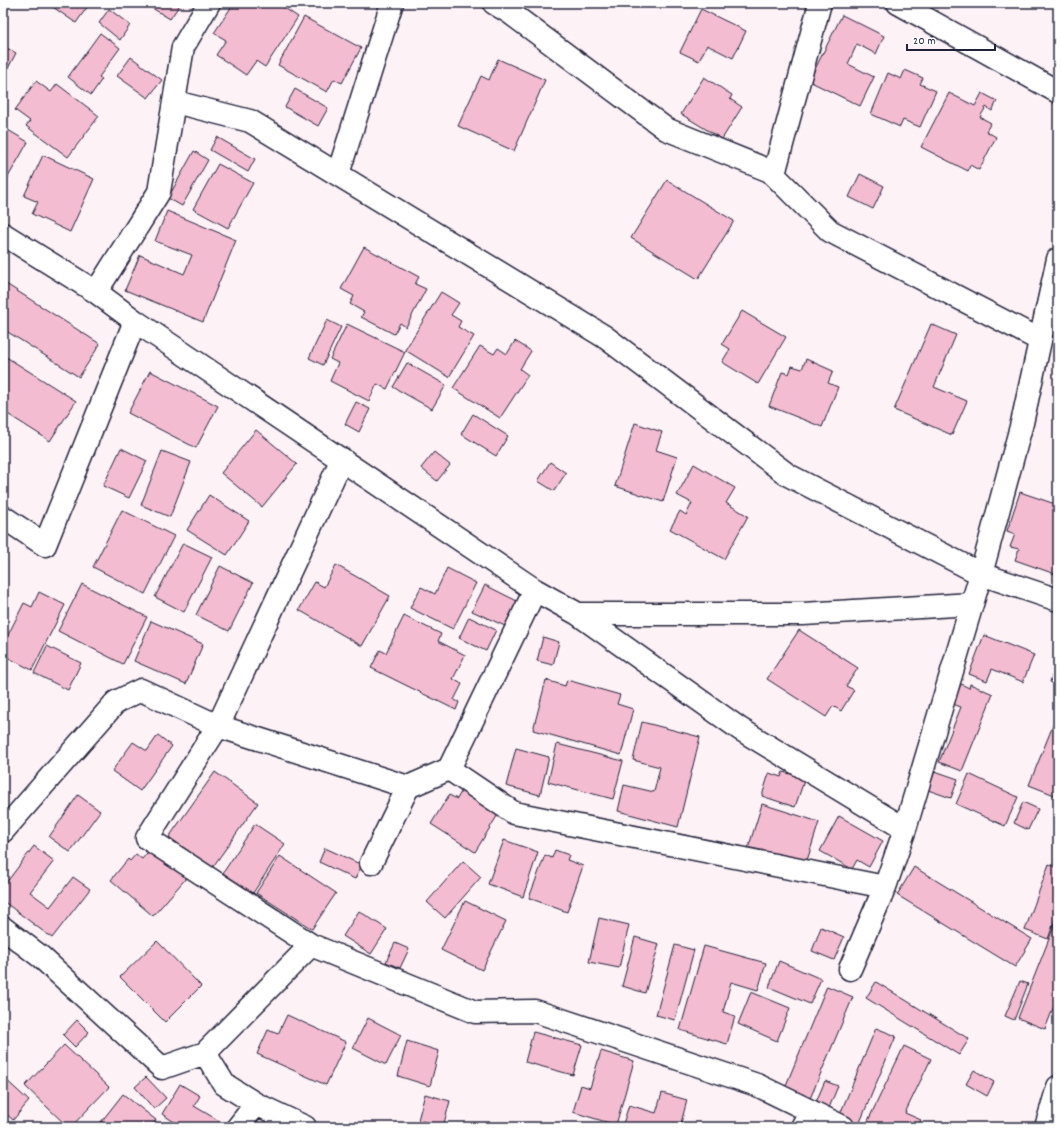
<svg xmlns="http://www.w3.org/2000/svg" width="1061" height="1130" font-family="Dekko,sans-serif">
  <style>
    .building { fill: #f4bcd1; stroke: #22223b }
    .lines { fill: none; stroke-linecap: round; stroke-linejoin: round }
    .street-casing { stroke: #22223b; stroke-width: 25 }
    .street { stroke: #fff; stroke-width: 22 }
  </style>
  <rect width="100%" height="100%" fill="#fdf2f6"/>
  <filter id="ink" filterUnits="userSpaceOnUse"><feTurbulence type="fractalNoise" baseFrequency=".025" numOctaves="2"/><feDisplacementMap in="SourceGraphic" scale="8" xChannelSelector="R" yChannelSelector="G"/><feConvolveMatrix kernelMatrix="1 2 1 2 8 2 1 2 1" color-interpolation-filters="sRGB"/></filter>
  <g filter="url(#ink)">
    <path class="building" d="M47,3H90L76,23Z
      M144,3H181L170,19Z
      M234,3H277L298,17L265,67L256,61L246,75L216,55L226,40L214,33Z
      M109,9L130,25L120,40L99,23Z
      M701,9L746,31L733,58L707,45L699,61L680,52Z
      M842,15L884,36L876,54L857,44L848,64L874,77L860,106L809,81Z
      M304,17L361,48L342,83L334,79L327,92L278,65Z
      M100,33L120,48L99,77L102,79L91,95L68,77Z
      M3,46L16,53L6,72L3,70Z
      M131,57L162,80L148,98L117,76Z
      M498,59L545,80L514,151L458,126L481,76L489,80Z
      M905,70L923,78L920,84L936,91L920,127L903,120L900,127L871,114L888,73L901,79Z
      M704,77L732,95L730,99L742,107L722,139L681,114Z
      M36,81L51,92L57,84L99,116L68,157L26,126L30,121L15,110Z
      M295,89L328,108L318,126L285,107Z
      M949,93L975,106L982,93L997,101L992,111L986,107L980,117L991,123L986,131L996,137L979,170L970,165L968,171L921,147Z
      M3,127L28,142L3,186Z
      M217,137L255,159L248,172L210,150Z
      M194,151L208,160L182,206L168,198Z
      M43,155L94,179L70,232L32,214L38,202L24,196Z
      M218,164L253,183L228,228L193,209Z
      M860,174L884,186L873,209L849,197Z
      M667,180L734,221L698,279L631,238Z
      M167,211L236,240L203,322L125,290L140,255L184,274L192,255L155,241Z
      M364,247L419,277L415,284L426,289L406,327L400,323L394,334L361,317L364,312L350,304L354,296L341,289Z
      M3,282L100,344L79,377L3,329Z
      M441,292L459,303L451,315L461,321L458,327L474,336L449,377L405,350Z
      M742,311L786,337L758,384L722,362L730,349L722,344Z
      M327,320L341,327L323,365L309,358Z
      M347,324L405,352L387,389L377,384L369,401L330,381L338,363L330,359Z
      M931,324L956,335L934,387L967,401L952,435L894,410Z
      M515,341L531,351L520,369L528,375L500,418L453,388L480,346L494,354L498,348L507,354Z
      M3,355L76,401L50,441L3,411Z
      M806,359L833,371L828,383L838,387L822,427L769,406L782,372L789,374L792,366L802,369Z
      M407,363L446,385L432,409L393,387Z
      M150,371L218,406L196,448L128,413Z
      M356,402L370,409L359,432L345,424Z
      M473,414L508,436L496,456L461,434Z
      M635,423L662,432L656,450L677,457L663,502L615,486Z
      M256,430L297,464L262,507L221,473Z
      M121,448L147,461L129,498L103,486Z
      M162,451L191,462L170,517L141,505Z
      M434,452L450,465L437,481L421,468Z
      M550,462L566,473L554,491L538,481Z
      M694,464L735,488L726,503L748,516L724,559L670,529L680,511L686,515L692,503L677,495Z
      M1020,492L1058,505V575L1015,560L1019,549L1010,547L1015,534L1007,531Z
      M209,495L249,521L227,555L187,530Z
      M122,510L174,536L145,594L93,567Z
      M183,543L212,557L184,612L155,597Z
      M336,565L390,596L362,646L299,610L315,582L324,587Z
      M220,566L253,583L229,631L196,615Z
      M447,568L476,583L453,629L410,608L421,587L435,594Z
      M82,584L147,617L123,664L58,631Z
      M485,585L517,601L505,626L472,611Z
      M39,592L65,605L32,670L3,655V645L24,603L32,607Z
      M404,616L441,634L438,641L465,655L453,679L462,684L454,700L459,702L456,710L371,668L380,650L386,653Z
      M469,617L496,630L486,651L459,638Z
      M151,621L203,644L186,684L134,661Z
      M799,630L858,668L846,686L854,690L841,711L833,706L826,717L767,679Z
      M984,635L1034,655L1023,682L992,669L987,681L969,674Z
      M543,637L559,642L553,665L537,661Z
      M47,646L81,663L68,690L34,673Z
      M1055,667L1058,668V685L1050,682Z
      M546,680L565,686L567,680L620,695L617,704L633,709L621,755L533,730Z
      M961,684L969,688L970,684L993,694L962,771L939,762L961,707L953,704Z
      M1058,713V805L1054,803L1057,796L1029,785Z
      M642,722L700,737L678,827L618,811L624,785L654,792L660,767L633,760Z
      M158,735L172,746L140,791L112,771L133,742L147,751Z
      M557,744L623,761L613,799L548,782Z
      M516,748L549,757L540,795L506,786Z
      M935,771L958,779L951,798L928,790Z
      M215,772L258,803L212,868L169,837Z
      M783,772L805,778L795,807L762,796L769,773L781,777Z
      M969,774L1018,797L1005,826L956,804Z
      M465,785L502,808L475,852L431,824L449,795L457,799Z
      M78,795L100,811L70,852L49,837Z
      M1023,802L1038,809L1028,830L1014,823Z
      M762,804L819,822L805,867L748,849Z
      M839,816L883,841L869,867L857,860L852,869L820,851Z
      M255,824L285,844L253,893L223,873Z
      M504,840L538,852L523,897L488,884Z
      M34,846L54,861L30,892L50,907L73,877L90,889L52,938L3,901V887Z
      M153,846L188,876L153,916L111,880L128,859L130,861L136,854L142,859Z
      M325,848L362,865L355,879L319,862Z
      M555,850L569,855L567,860L583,866L567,912L529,898L545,855L552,858Z
      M280,856L336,893L312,929L256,893Z
      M463,861L481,877L445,918L427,902Z
      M1049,864L1058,868V911L1048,939L1025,930Z
      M914,867L1032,939L1015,967L897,895Z
      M465,901L506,921L482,970L441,950Z
      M359,911L387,929L371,954L343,936Z
      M1058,916V996L1045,1029L1018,1018Z
      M599,918L629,925L619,968L589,962Z
      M821,927L844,937L834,960L812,951Z
      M635,937L659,944L645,993L622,986Z
      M157,941L201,986L165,1022L120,977Z
      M395,943L409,949L400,968L386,962Z
      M675,945L694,950L675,1020L656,1015Z
      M704,946L766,963L758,990L731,982L723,1012L735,1016L727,1044L680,1030Z
      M779,961L821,979L810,1004L769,987Z
      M1020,981L1028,984L1014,1020L1005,1016Z
      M876,982L969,1039L959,1055L866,998Z
      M827,986L853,997L809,1101L784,1090Z
      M751,992L790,1008L777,1041L738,1024Z
      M287,1015L346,1042L326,1085L257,1054L268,1030L278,1034Z
      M368,1018L401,1035L386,1065L353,1048Z
      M77,1020L89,1032L75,1047L63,1035Z
      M876,1028L896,1036L858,1127H857L838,1119Z
      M533,1032L582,1045L573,1075L525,1062Z
      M407,1041L439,1051L430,1086L398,1076Z
      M64,1045L109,1087L71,1127H68L25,1086Z
      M904,1046L931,1059L905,1113L921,1120L917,1127H865Z
      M601,1051L634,1061L616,1125L573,1112L581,1085L590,1088Z
      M974,1070L994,1082L987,1096L966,1084Z
      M3,1077L29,1101L13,1120L3,1111Z
      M146,1077L166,1098L154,1109L135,1087Z
      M825,1081L838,1086L829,1108L816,1102Z
      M180,1084L200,1096L194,1106L221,1122L217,1127H182L162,1114Z
      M662,1093L687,1100L680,1127H622L629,1105L656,1113Z
      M123,1094L156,1120L151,1127H97Z
      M425,1094L450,1101L443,1127L418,1120Z"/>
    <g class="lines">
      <defs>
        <path id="street" d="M494,3L509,12L666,129L770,171L830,231L1040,340
          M898,3L1058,92
          M175,102L250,121L605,337L788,475L981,574L1058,600
          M338,174L392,3
          M774,174L820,3
          M3,234L96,292L135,321L535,590L578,614L740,729L905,829
          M96,292L159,192L183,47L209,3
          M3,517L45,545L135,321
          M578,614H803L972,604
          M449,769L514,813L885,887
          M408,787L218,726L147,838L311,945L475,1012L535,1011L757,1085L843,1127
          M3,831L116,702L141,690L218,726L342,459
          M371,863L408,787L449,769L535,590
          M3,928L41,957L162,1068L205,1053
          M850,969L885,887L905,829L981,574L1022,423L1058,259
          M238,1127L256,1104
          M305,1127L256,1104L224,1084L205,1053L311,945
          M802,1127L811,1111
          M1046,1127L1058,1087"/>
      </defs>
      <use href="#street" class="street-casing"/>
      <use href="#street" class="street"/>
    </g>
  </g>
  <rect width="1061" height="1130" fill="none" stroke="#fff" stroke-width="16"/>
  <rect x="8" y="8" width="1045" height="1114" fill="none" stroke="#22223b" stroke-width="1.5" filter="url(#ink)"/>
  <path d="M907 44v6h88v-6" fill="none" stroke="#22223b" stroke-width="2"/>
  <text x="913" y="44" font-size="12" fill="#22223b" stroke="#ffffff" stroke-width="3" paint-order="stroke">20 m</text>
</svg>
